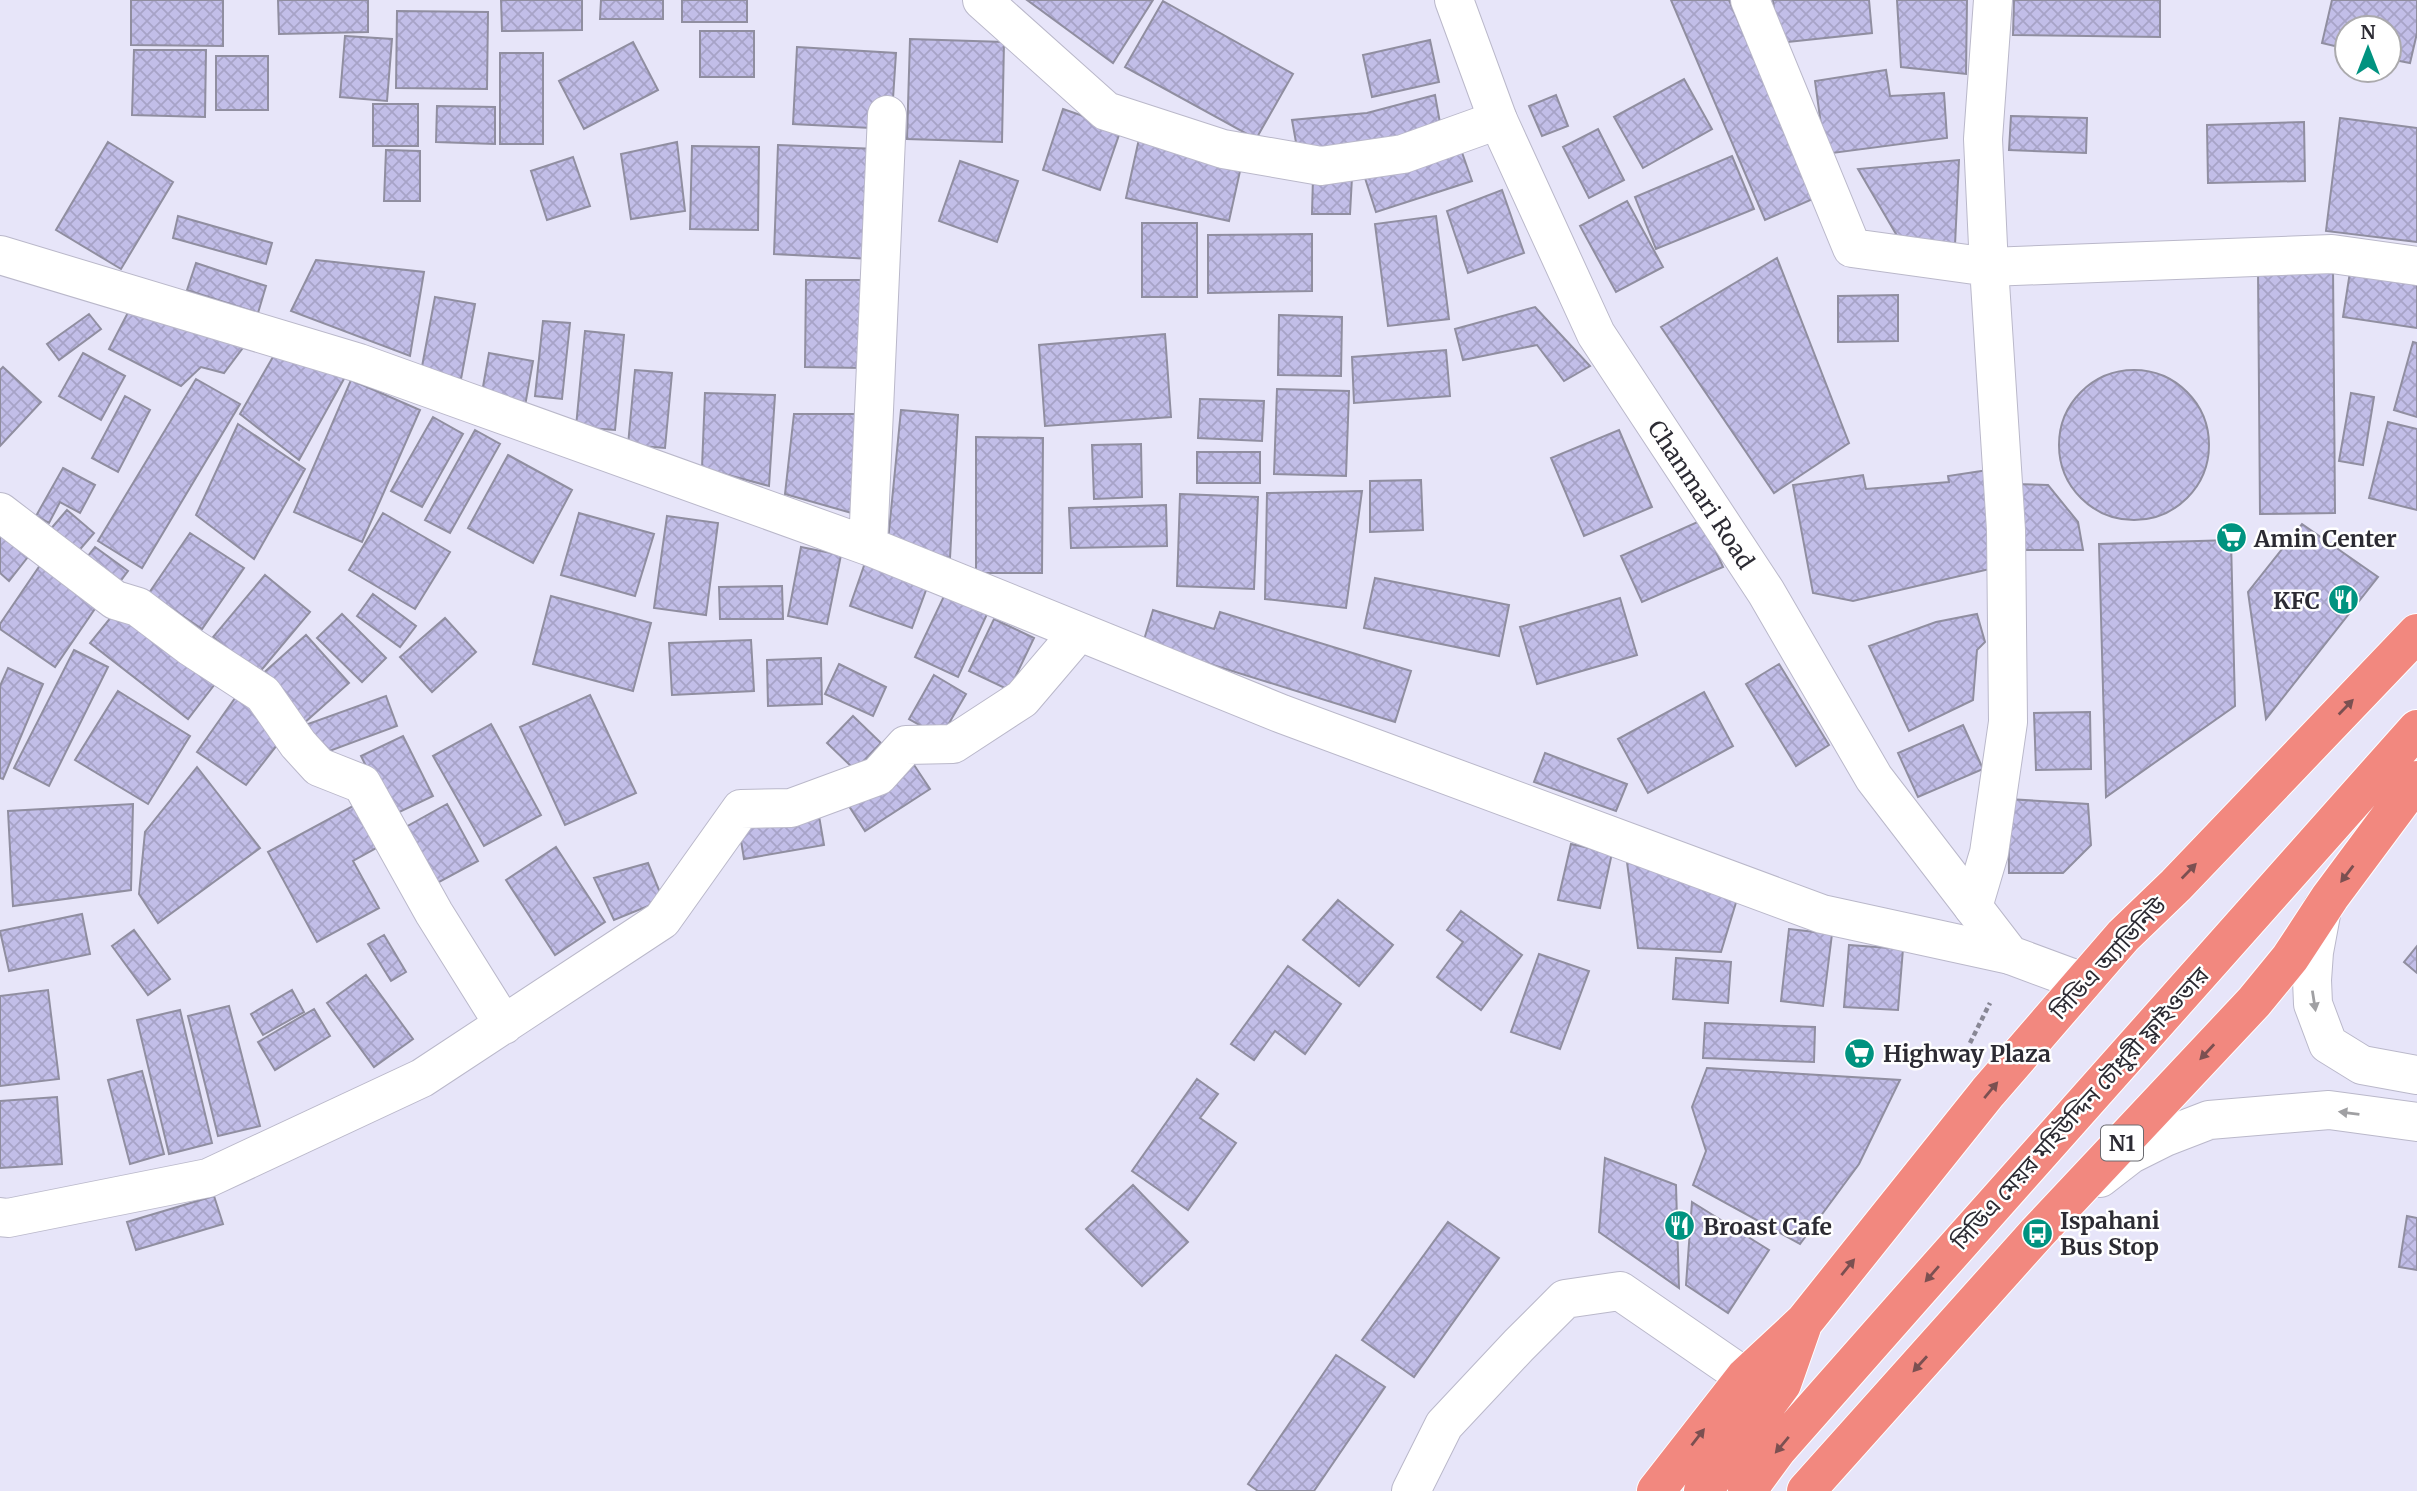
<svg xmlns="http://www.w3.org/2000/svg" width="2417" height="1491" font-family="Merriweather,'Noto Sans Bengali',serif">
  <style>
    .building { fill: url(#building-cross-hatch); stroke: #908ea0; stroke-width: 2 }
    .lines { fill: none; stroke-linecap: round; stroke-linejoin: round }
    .minor-casing { stroke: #bab8ca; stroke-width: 40 }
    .tertiary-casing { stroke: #bab8ca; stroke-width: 40 }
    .secondary-casing { stroke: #bab8ca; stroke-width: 40 }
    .trunk-casing { stroke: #fff; stroke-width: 40 }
    .path { stroke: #888795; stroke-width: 4.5; stroke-dasharray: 5 3.5; stroke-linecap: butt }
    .minor { stroke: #fff; stroke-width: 38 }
    .tertiary { stroke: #fff; stroke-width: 38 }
    .secondary { stroke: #fff; stroke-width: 38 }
    .trunk { stroke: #f2887f; stroke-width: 38 }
    .oneway { fill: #7b5051 }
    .oneway2 { fill: #a0a0a3 }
    .labels { text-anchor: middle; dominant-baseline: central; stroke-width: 5; stroke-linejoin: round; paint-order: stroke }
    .shield { fill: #fff; stroke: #6b6b70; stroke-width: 2 }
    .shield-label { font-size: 21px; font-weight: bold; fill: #2c2b33 }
    .street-label { font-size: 23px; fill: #2c2b33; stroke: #fff }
    .poi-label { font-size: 23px; font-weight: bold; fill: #2c2b33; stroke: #fff; text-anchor: start }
  </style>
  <defs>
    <pattern id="building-cross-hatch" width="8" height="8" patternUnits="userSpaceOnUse" patternTransform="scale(1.75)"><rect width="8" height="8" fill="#c2bee8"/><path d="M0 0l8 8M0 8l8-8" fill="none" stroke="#a7a3c7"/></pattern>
  </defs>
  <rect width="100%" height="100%" fill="#e7e5f9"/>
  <path class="building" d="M131,0H223V46L131,45Z
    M278,0H368V32L279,34Z
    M501,0H582V30L502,31Z
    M601,0H663V19H600Z
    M682,0H747V22H682Z
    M1027,0H1153L1113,63Z
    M1671,0H1729L1815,198L1765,220Z
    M1773,0H1869L1872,33L1777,43Z
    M1897,0H1967L1966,74L1901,67Z
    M2014,0H2160V37L2013,35Z
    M2332,0H2417V33L2410,63L2389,59V28H2347V49L2322,43Z
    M1163,1L1293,74L1256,139L1125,67Z
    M397,11L488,12L487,89L396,88Z
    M700,31H754V77H700Z
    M345,36L392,39L387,101L340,97Z
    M910,39L1004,42L1002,142L907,139Z
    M1430,40L1439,82L1372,97L1363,55Z
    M633,42L658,90L584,129L559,81Z
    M797,47L896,53L891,129L793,124Z
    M134,50H206L205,117L132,115Z
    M500,53H543V144H500Z
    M216,56H268V110H216Z
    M1886,70L1890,96L1944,93L1947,138L1825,154L1815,81Z
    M1684,79L1712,129L1643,168L1614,117Z
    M1435,95L1442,134L1299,159L1292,120L1367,113Z
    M1556,95L1568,126L1542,136L1529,106Z
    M373,104H418V146H373Z
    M437,106L495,107V144L436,142Z
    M1063,109L1121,129L1100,190L1043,170Z
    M2011,116L2087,118L2086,153L2009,150Z
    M2340,118L2417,128V242L2326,231Z
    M2304,122L2305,181L2208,183L2207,125Z
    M1598,129L1624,180L1589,198L1563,147Z
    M1139,139L1242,162L1229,221L1126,198Z
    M1458,141L1472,181L1376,212L1363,172Z
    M108,142L173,182L121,269L56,230Z
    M677,142L685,211L631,219L621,154Z
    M778,145L877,149L872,259L774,254Z
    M692,146L759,147L758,230L690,229Z
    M386,150L420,151V201H384Z
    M1732,156L1754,209L1656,249L1635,197Z
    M573,157L590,206L547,220L531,171Z
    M1959,160L1955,245L1903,246L1858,169Z
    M960,161L1018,181L997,242L939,221Z
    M1313,177H1352L1350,214H1312Z
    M1502,190L1524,253L1468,273L1447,211Z
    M1627,201L1663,267L1616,292L1580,226Z
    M178,216L272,243L266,264L173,238Z
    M1436,216L1449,319L1388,326L1375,224Z
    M1142,223H1197V297H1142Z
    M1312,234V291L1208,293V235Z
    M1777,258L1849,443L1774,493L1661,327Z
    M316,260L424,272L410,356L291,311Z
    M196,263L266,286L258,313L187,290Z
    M2333,267L2335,513L2260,514L2258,268Z
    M2350,272L2417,282V328L2343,317Z
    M806,280H863L862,368L805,367Z
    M1898,295V341L1838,342V296Z
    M435,297L475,304L461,379L421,372Z
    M134,301L248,341L224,373L201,367L181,386L109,349Z
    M1535,307L1590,366L1564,381L1537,345L1463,360L1455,329Z
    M89,314L101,329L59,360L47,344Z
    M1279,315L1342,317L1341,376L1278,375Z
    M543,321L570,323L562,399L535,396Z
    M585,331L624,335L615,430L576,427Z
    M1165,334L1171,417L1045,426L1039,345Z
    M2413,342L2417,343V417L2394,410Z
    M277,350L345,377L299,460L240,414Z
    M1446,350L1450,396L1354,403L1352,357Z
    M83,353L125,376L101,420L59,396Z
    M489,353L533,361L525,406L481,398Z
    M3,367L41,402L0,446V370Z
    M635,370L672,373L665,448L628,445Z
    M2059 445a75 75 0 1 1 150 0a75 75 0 1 1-150 0Z
    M196,379L240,404L142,568L98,541Z
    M351,380L420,410L362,542L294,512Z
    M1277,389L1349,391L1346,476L1274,474Z
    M705,393L775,395L769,486L702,468Z
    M2351,393L2374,397L2363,465L2339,461Z
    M125,396L150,410L118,472L92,458Z
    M1200,399L1264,401L1262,441L1198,438Z
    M901,410L958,415L950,558L888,541Z
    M794,414H870L862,516L785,494Z
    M433,417L463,434L422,507L391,491Z
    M2388,422L2417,429V510L2369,498Z
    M238,424L305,469L254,559L196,515Z
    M475,430L500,444L450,533L425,520Z
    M1619,430L1652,507L1584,536L1551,458Z
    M976,437L1043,438L1042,573H976Z
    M1141,444L1142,497L1094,499L1092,445Z
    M1197,452H1260V483H1197Z
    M508,455L572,490L533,563L468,528Z
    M63,468L95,485L80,513L60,502L49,523L36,516Z
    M1995,469L1994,568L1853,601L1813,593L1793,485L1863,475L1866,489L1949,482L1948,476Z
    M1421,480L1423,530L1370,532V481Z
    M2013,484L2048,485L2078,522L2083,550H2016Z
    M1362,491L1346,608L1265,599L1267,493Z
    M1180,494L1258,497L1254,589L1177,586Z
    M1166,505L1167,546L1071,548L1069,508Z
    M67,510L94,533L76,554L49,531Z
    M383,513L450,552L415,609L349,570Z
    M579,513L654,534L635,596L561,575Z
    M667,516L718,523L706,615L654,608Z
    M1702,520L1723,567L1642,602L1621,556Z
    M2302,524L2378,577L2266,719L2248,592Z
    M0,528L31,553L9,581L0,573Z
    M190,533L244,568L202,629L149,593Z
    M2231,540L2235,706L2106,797L2099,544Z
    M95,547L128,571L113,591L80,566Z
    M801,547L841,555L827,624L788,616Z
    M45,558L103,597L55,667L0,629V624Z
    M866,560L929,582L912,628L850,606Z
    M265,575L310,612L258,674L213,637Z
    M1375,578L1509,605L1499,656L1364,628Z
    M782,586L783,619H720L719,587Z
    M946,592L988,612L958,677L915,657Z
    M373,594L416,626L400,647L357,616Z
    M551,596L651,623L633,691L533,664Z
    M1620,598L1637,655L1537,684L1520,627Z
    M121,605L218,680L188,719L90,643Z
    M1153,610L1214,629L1220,612L1411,671L1395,722L1143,643Z
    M342,614L386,658L362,682L317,638Z
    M1977,614L1985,642L1977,650L1973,700L1909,731L1869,646L1936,622Z
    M445,618L476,652L432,692L400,657Z
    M994,619L1034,638L1009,690L969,671Z
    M306,635L349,683L303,724L260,676Z
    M751,640L754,691L672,695L669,643Z
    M74,650L108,667L49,786L14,768Z
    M821,658L822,704L768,706L767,660Z
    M839,664L886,687L873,716L825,694Z
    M1779,664L1829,745L1796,766L1746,684Z
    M8,668L43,684L3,779L0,778V686Z
    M934,675L966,694L941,737L909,719Z
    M118,691L190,736L148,804L75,760Z
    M240,691L284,736L246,785L197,752Z
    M1704,692L1733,746L1648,793L1618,739Z
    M590,695L636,793L565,825L520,727Z
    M386,696L397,726L316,756L305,725Z
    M2090,712L2091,769L2036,770L2034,713Z
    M853,716L881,743L855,770L827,743Z
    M491,724L541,815L484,846L433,756Z
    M1963,725L1983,769L1918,797L1898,753Z
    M403,736L433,796L391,816L361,756Z
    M1545,753L1627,784L1616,811L1534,782Z
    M912,762L930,789L865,831L847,803Z
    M197,767L260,848L158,923L139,894L145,832Z
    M2008,799L2088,804L2091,845L2063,873H2009Z
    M364,800L387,842L353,861L379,908L317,942L268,852Z
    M133,804L131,890L13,906L8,811Z
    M447,804L478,861L428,888L397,832Z
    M819,816L824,845L744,859L739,828Z
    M1571,844L1612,853L1600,908L1558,900Z
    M556,847L605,922L555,955L506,880Z
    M1627,862L1738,896L1721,952L1638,948Z
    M648,863L663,900L614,920L594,878Z
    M1338,900L1393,945L1359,986L1303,940Z
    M1461,911L1522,955L1481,1010L1437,977L1463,942L1447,930Z
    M82,914L90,954L9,971L0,931Z
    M1789,929L1832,934L1823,1006L1781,1001Z
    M134,930L170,979L148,995L112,946Z
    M384,935L406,972L391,981L368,944Z
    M1849,945L1903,949L1898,1010L1844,1007Z
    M2417,946V973L2404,962Z
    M1539,954L1589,971L1560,1049L1511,1032Z
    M1676,958L1731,962L1728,1003L1673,999Z
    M1288,966L1341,1004L1305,1054L1275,1031L1254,1060L1231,1044Z
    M366,975L413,1039L374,1067L327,1003Z
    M48,990L59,1079L0,1086V996Z
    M292,990L304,1012L263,1035L251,1014Z
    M229,1006L260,1126L218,1136L188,1016Z
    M314,1009L330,1036L275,1070L258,1042Z
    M180,1010L212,1143L169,1154L137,1020Z
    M1705,1023L1815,1027L1814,1062L1703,1058Z
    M1707,1068L1900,1080L1859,1164L1800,1244L1693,1185L1706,1151L1692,1107Z
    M142,1071L164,1154L130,1164L108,1080Z
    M1197,1079L1218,1094L1200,1118L1236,1143L1188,1210L1132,1171Z
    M57,1097L62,1164L0,1168V1101Z
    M1605,1158L1676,1185L1679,1288L1599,1232Z
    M1133,1185L1188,1242L1142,1286L1086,1229Z
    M214,1196L223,1224L136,1250L127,1222Z
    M1692,1202L1769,1250L1728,1313L1686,1285Z
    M2407,1216L2417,1218V1270L2399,1267Z
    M1448,1222L1499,1258L1414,1377L1362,1340Z
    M1336,1355L1385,1387L1314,1491H1258L1248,1484Z"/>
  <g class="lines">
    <defs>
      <path id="minor" d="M982,0L1106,111L1223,149L1321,166L1403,154L1498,120
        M1750,0L1852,248L1989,267L2332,254L2417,266
        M0,255L359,363L868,546L1282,714L1822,914L2010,955
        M0,512L115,600L138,607L191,647L263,694L298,744L319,767L362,784L434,913L504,1025
        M868,546L887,115
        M1973,907L1989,853L2008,722L2006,530L1989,267L1983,139L1993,0
        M0,1217L8,1218L208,1178L422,1078L662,920L741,809L791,808L878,776L906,745L953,744L1022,699L1079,632
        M1411,1491L1444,1425L1519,1345L1565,1299L1620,1291L1745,1377"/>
      <g id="tertiary">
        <path id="s1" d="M1454,0L1498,120L1596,334L1766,592L1874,778L2010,955L2083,982"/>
      </g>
      <path id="secondary" d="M2322,909L2314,952L2312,980L2313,1004L2328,1044L2362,1065L2417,1075
        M2100,1178L2131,1154L2165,1137L2209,1120L2329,1110L2417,1122"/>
      <path id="trunk" d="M1656,1491L1745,1377L1804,1322L1988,1092L2123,936L2176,885L2417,633
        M1703,1491L1782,1384L1802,1327
        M1747,1491L1777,1450L1936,1270L2417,729
        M1806,1491L2037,1233L2254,1002L2290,958L2330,897L2417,780"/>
    </defs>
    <use href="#minor" class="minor-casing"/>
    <use href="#tertiary" class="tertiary-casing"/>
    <use href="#secondary" class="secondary-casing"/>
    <use href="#trunk" class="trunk-casing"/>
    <path class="path" d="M1970,1043L1990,1003"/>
    <use href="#minor" class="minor"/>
    <use href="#tertiary" class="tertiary"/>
    <use href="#secondary" class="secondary"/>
    <use href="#trunk" class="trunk"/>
  </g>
  <defs><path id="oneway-solid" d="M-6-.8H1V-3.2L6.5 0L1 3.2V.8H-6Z" transform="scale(1.75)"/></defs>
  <g class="oneway">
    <use href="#oneway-solid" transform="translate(2346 707) rotate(-46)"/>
    <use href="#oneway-solid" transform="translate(2189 871) rotate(-46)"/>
    <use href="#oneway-solid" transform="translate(2347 874) rotate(127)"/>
    <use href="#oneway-solid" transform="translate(2207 1052) rotate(133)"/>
    <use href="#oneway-solid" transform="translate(1991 1090) rotate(-50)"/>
    <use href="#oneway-solid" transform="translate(1848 1267) rotate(-51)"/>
    <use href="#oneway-solid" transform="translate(1932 1274) rotate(131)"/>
    <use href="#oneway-solid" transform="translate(1920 1364) rotate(132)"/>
    <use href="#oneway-solid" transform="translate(1698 1437) rotate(-52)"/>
    <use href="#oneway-solid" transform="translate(1782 1445) rotate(130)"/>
  </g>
  <g class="oneway2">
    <use href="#oneway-solid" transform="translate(2314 1001) rotate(81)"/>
    <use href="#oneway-solid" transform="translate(2349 1113) rotate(-173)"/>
  </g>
  <defs>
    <symbol id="supermarket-disc" viewBox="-11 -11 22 22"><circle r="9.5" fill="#009380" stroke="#fff"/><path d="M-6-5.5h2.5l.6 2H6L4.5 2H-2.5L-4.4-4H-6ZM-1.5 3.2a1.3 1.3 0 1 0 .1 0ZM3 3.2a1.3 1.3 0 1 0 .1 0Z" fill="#fff"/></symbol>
    <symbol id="restaurant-disc" viewBox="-11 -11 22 22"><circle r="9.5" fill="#009380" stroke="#fff"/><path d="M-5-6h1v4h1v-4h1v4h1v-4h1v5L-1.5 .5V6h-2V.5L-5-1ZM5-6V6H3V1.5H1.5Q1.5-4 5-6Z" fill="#fff"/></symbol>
    <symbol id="bus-disc" viewBox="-11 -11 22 22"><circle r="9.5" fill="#009380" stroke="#fff"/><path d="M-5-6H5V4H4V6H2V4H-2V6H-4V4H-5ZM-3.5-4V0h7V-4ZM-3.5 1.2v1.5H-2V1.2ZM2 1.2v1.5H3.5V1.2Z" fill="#fff"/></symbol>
  </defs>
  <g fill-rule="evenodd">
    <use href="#supermarket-disc" x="2214" y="520" width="35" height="35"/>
    <use href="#restaurant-disc" x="2326" y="582" width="35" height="35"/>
    <use href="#supermarket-disc" x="1842" y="1036" width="35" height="35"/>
    <use href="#restaurant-disc" x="1662" y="1208" width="35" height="35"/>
    <use href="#bus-disc" x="2020" y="1216" width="35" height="35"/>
  </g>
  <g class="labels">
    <rect class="shield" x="2101" y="1125.5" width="42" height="35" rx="5"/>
    <g class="shield-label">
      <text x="2122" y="1143">N1</text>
    </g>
    <g class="street-label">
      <text stroke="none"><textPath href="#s1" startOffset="555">Chanmari Road</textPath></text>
      <text transform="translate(2108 958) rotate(-47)">সিডিএ অ্যাভিনিউ</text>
      <text transform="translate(2080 1108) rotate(-48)">সিডিএ মেয়র মহিউদ্দিন চৌধুরী ফ্লাইওভার</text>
    </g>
    <g class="poi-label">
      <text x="2254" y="538">Amin Center</text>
      <text x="2320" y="600" text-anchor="end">KFC</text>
      <text x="1883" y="1053">Highway Plaza</text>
      <text x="2060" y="1220">Ispahani<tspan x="2060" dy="26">Bus Stop</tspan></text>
      <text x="1703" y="1226">Broast Cafe</text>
    </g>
  </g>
  <g transform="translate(2368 49)"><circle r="33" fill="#ffffff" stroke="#abaaad" stroke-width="2"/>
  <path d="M0-5L12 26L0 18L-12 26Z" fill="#009380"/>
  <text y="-10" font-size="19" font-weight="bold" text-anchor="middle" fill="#2c2b33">N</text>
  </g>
</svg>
